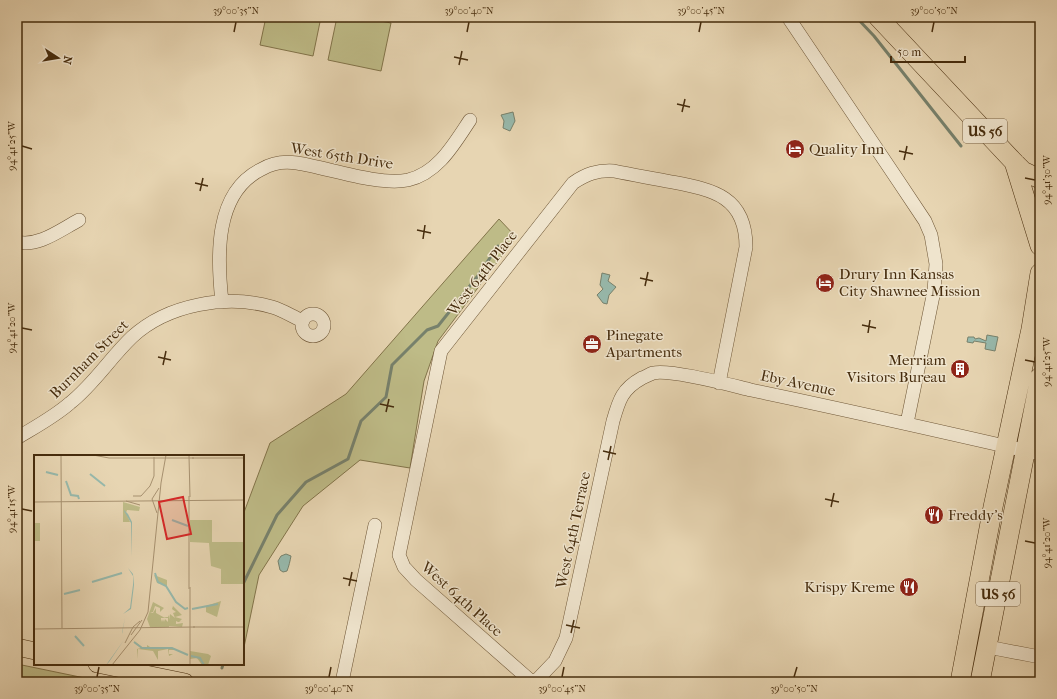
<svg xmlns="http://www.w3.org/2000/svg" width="1057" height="699" font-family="'IM FELL French Canon',serif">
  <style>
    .green { fill: #bebb87; stroke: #82744a }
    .water { fill: #97b9ac; stroke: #77816c }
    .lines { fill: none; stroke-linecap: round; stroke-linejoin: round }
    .stream { stroke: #77816c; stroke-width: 3 }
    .minor-casing { stroke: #6e5636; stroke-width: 14 }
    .major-casing { stroke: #462c0d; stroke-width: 18 }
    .highway-casing { stroke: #462c0d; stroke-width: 20 }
    .minor { stroke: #efe4cd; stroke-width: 13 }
    .major { stroke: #e7d5b2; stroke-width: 17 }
    .highway { stroke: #e7d5b2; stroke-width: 19 }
    .ticks { fill: none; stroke: #462c0d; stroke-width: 1.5 }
    .labels { text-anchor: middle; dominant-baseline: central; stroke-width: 3; stroke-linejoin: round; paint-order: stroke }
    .shield { fill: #efe4cd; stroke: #796347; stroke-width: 1 }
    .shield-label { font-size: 14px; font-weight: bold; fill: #462c0d }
    .poi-label { font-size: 15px; fill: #462c0d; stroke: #efe4cd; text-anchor: start }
    .street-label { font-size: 15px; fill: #462c0d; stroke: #efe4cd }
    .inset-river { fill: none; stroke: #97b9ac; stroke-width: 2 }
    .inset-road { fill: none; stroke: #a79170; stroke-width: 1 }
    .view { fill: #d62828; fill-opacity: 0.15; stroke: #d62828; stroke-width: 2 }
    .inset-edge { fill: none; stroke: #462c0d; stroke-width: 2 }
    .neatline { fill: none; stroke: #462c0d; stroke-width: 1.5 }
    .ticks-label { font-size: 10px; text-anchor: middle; fill: #462c0d }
  </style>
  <rect width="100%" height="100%" fill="#e7d5b2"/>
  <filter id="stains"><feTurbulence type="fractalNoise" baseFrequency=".005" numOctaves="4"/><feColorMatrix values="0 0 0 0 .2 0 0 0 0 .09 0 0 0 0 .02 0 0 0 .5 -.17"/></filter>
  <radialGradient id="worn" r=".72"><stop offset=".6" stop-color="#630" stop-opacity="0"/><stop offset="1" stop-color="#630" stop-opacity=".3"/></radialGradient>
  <path class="green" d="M266,17H321L313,56L260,45Z
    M337,17H360L391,23L381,71L328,60Z
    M499,219L516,237L438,341L424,381L410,468L360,460L303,506L259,575L243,652V515L270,443L346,394Z
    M17,664L104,682H17Z"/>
  <path class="water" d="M513,112L515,121L510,131L503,128L504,121L501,115Z
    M602,273L610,275L608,281L616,287L609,295L607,304L603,303L597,295L603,289L600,285Z
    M987,335L998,337L995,351L985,349L986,343L974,341L973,343L967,342L968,337H974L975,339L979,338L986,341Z
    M286,554L291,556C290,561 289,566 287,571L283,572L280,570L278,561L281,556Z"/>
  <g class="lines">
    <path class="stream" d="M856,17L874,36L961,146
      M243,584L277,515L306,482L348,459L361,421L386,397L392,365L427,330L438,326L477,277L498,246
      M222,668L223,664"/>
    <defs>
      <path id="minor" d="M788,17L899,182L925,221L931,235L936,264L934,291L907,423
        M17,242C39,247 60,230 79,220
        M222,302C217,257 214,192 262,169C272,163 285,161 297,163C329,168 378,186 408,180C438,173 454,144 470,120
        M302 325a11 11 0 1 1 22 0a11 11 0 1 1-22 0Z
        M17,438C35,427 54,417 70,403C94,384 110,358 132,337C168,304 227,294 272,307C283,310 293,317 303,321
        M988,647L1040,657
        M342,682L375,525
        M532,682L416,580L404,567L399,555L441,351L573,183C586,174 597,170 614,171C633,175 652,178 672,182C713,190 746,196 746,247L719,383
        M535,682L555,661L566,638L613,421C619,400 622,389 642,378C645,377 650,374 653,373C671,369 730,385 751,390C848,410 944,432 1040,454"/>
      <path id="major" d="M17,647L35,651
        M97,664L185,682"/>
      <path id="highway" d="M878,17L1014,162L1023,171L1040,179
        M1014,162L1040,246
        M960,682L993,507L1031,329L1040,273
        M980,682L1040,377"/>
    </defs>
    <use href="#minor" class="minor-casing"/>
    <use href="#major" class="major-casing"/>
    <use href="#highway" class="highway-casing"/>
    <use href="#minor" class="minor"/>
    <use href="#major" class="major"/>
    <use href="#highway" class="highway"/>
  </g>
  <path class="ticks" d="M234,32L236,22M467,32L469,22M699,32L701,22M932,32L934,22M454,57L468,60M459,65L462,51M677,104L690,107M682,112L685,99M22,146L32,149M899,151L913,154M904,160L907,146M1025,178L1035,180M195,183L208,186M200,191L203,178M417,230L431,233M423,239L425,225M640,278L653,281M645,286L648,272M862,325L876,328M22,328L32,330M868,333L870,320M158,357L171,360M1025,360L1035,362M163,365L166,351M380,404L394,407M386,412L389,399M603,451L616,454M608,460L611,446M825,499L839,502M831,507L834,493M22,509L32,511M1025,541L1035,543M343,578L357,581M349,586L352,572M566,625L580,628M571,633L574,620M97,677L99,667M329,677L331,667M562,677L564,667M794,677L797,667"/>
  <defs>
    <symbol id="hotel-disc" viewBox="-11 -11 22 22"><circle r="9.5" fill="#8f2418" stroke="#efe4cd"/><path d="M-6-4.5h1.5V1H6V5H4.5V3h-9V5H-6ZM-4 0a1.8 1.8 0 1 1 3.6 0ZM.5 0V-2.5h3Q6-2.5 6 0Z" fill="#fff"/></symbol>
    <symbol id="office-disc" viewBox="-11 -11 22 22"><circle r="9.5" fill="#8f2418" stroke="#efe4cd"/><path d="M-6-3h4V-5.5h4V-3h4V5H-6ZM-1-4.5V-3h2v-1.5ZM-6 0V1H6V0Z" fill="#fff"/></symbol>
    <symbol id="building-disc" viewBox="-11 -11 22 22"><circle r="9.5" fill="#8f2418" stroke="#efe4cd"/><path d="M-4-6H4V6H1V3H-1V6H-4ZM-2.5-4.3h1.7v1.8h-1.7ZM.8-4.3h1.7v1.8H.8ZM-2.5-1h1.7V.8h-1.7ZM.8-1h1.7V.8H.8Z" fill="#fff"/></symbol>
    <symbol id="restaurant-disc" viewBox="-11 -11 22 22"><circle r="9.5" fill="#8f2418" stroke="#efe4cd"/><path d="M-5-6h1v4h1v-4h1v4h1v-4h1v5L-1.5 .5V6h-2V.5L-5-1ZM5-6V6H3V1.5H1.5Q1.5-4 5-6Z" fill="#fff"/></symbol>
  </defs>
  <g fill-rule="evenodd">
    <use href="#hotel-disc" x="784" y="138" width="22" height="22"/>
    <use href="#hotel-disc" x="814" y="272" width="22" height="22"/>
    <use href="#office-disc" x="581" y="333" width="22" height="22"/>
    <use href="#building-disc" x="949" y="358" width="22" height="22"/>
    <use href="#restaurant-disc" x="923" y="504" width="22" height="22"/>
    <use href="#restaurant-disc" x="898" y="576" width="22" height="22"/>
  </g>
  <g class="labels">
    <g class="shield">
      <rect x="963" y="119" width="44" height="24" rx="3"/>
      <rect x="976" y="582" width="44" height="24" rx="3"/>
    </g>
    <g class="shield-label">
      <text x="985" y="131">US 56</text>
      <text x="998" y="594">US 56</text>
    </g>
    <g class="poi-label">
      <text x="809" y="149">Quality Inn</text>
      <text x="839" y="274">Drury Inn Kansas<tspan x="839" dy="17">City Shawnee Mission</tspan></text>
      <text x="606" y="335">Pinegate<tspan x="606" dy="17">Apartments</tspan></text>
      <text x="946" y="360" text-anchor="end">Merriam<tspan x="946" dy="17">Visitors Bureau</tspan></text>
      <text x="948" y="515">Freddy's</text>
      <text x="895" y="587" text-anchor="end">Krispy Kreme</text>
    </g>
    <g class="street-label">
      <text transform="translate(342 156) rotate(9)">West 65th Drive</text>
      <text transform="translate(482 273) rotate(-52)">West 64th Place</text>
      <text transform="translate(89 359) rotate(-45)">Burnham Street</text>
      <text transform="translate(798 383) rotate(12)">Eby Avenue</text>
      <text transform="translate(573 530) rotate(-78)">West 64th Terrace</text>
      <text transform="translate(462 599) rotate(42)">West 64th Place</text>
    </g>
  </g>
  <g transform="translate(34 455)">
    <rect width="210" height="210" fill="#e7d5b2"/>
    <path d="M89,47L106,52L105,56L93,55L92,58L96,67H89ZM156,65H178V87H210V129H187V114L177,111L175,88L156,87ZM0,68H6V86H0ZM120,120L133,125V131L123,128ZM187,146L183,162L172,157V151ZM119,147L130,153L126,157V153L121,151L119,157H116L119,158L122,153V158L131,163H127V167L128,164V167L129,164V167L130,164V167L131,164L134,167V163H132L130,162H134L135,160V165L136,159L141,163L139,158L142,157L138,154L139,151L148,160L141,162L148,164L145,167L150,166L144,167L142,166V169L149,168L148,172L135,171V167V172H116L113,164ZM99,185L108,192H113V190L119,194L135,193L143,195H135V199H139L135,201L134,194L124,196V205L119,196L104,194L103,204V194L107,193ZM156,196L174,199L177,201L174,210H168L163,203L156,204Z" fill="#bebb87"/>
    <path d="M90,47V55L94,59L98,67V102L94,113L99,119L100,130L97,154L89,159L91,163L88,179L90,182V185L75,207L72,210L90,185V182L88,179V177L91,163L89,159L96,153L99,130V121L94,113L98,102L97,68L90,56Z" fill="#97b9ac"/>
    <path class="inset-river" d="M12,17L24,20M56,19L71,31M32,26L37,40L44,41L45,44M138,65L154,71M121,118L124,127L132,131L142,147L151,154L154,153M58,127L88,118M30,139L46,135M158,154L184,149M41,181L50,191M100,187L108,193H138L154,200M157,201L166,203L170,210"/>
    <path class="inset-road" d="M27,0L28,173M59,0L75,3H160M155,1L156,42M158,3H210M99,41H107L116,31L120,21V2M92,46L106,50M0,47L210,45M123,58L118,44L125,33M156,132V210M155,134V41M159,172H210M0,174L161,172M97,180L108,165M91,188L99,172L106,166M78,210L106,175L114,157L127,28L132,0"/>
    <path class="view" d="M149,42L157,79L133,84L125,47Z"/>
    <rect width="210" height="210" class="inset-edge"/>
  </g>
  <rect width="1057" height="699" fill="none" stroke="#e7d5b2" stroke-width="44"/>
  <g transform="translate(58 58) rotate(102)" stroke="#efe4cd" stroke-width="3" paint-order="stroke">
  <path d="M0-3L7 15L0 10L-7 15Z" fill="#462c0d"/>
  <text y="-6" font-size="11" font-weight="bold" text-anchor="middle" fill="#462c0d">N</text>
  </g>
  <path d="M891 56v6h74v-6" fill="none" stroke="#462c0d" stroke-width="2"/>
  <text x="897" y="56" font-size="12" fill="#462c0d" stroke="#efe4cd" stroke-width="3" paint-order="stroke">50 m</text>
  <rect x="22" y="22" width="1013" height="655" class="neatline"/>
  <g class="ticks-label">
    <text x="236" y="14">39°00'35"N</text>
    <text x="469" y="14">39°00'40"N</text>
    <text x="701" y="14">39°00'45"N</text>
    <text x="934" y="14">39°00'50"N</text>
    <text transform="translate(11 146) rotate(-90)" y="4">94°41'25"W</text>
    <text transform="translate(1046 180) rotate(-90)" y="4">94°41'30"W</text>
    <text transform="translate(11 328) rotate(-90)" y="4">94°41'20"W</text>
    <text transform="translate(1046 362) rotate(-90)" y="4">94°41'25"W</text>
    <text transform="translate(11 509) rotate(-90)" y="4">94°41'15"W</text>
    <text transform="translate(1046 543) rotate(-90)" y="4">94°41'20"W</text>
    <text x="97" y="692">39°00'35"N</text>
    <text x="329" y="692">39°00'40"N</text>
    <text x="562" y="692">39°00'45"N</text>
    <text x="794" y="692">39°00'50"N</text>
  </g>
  <rect width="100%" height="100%" filter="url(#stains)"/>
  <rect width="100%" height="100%" fill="url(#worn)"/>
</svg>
